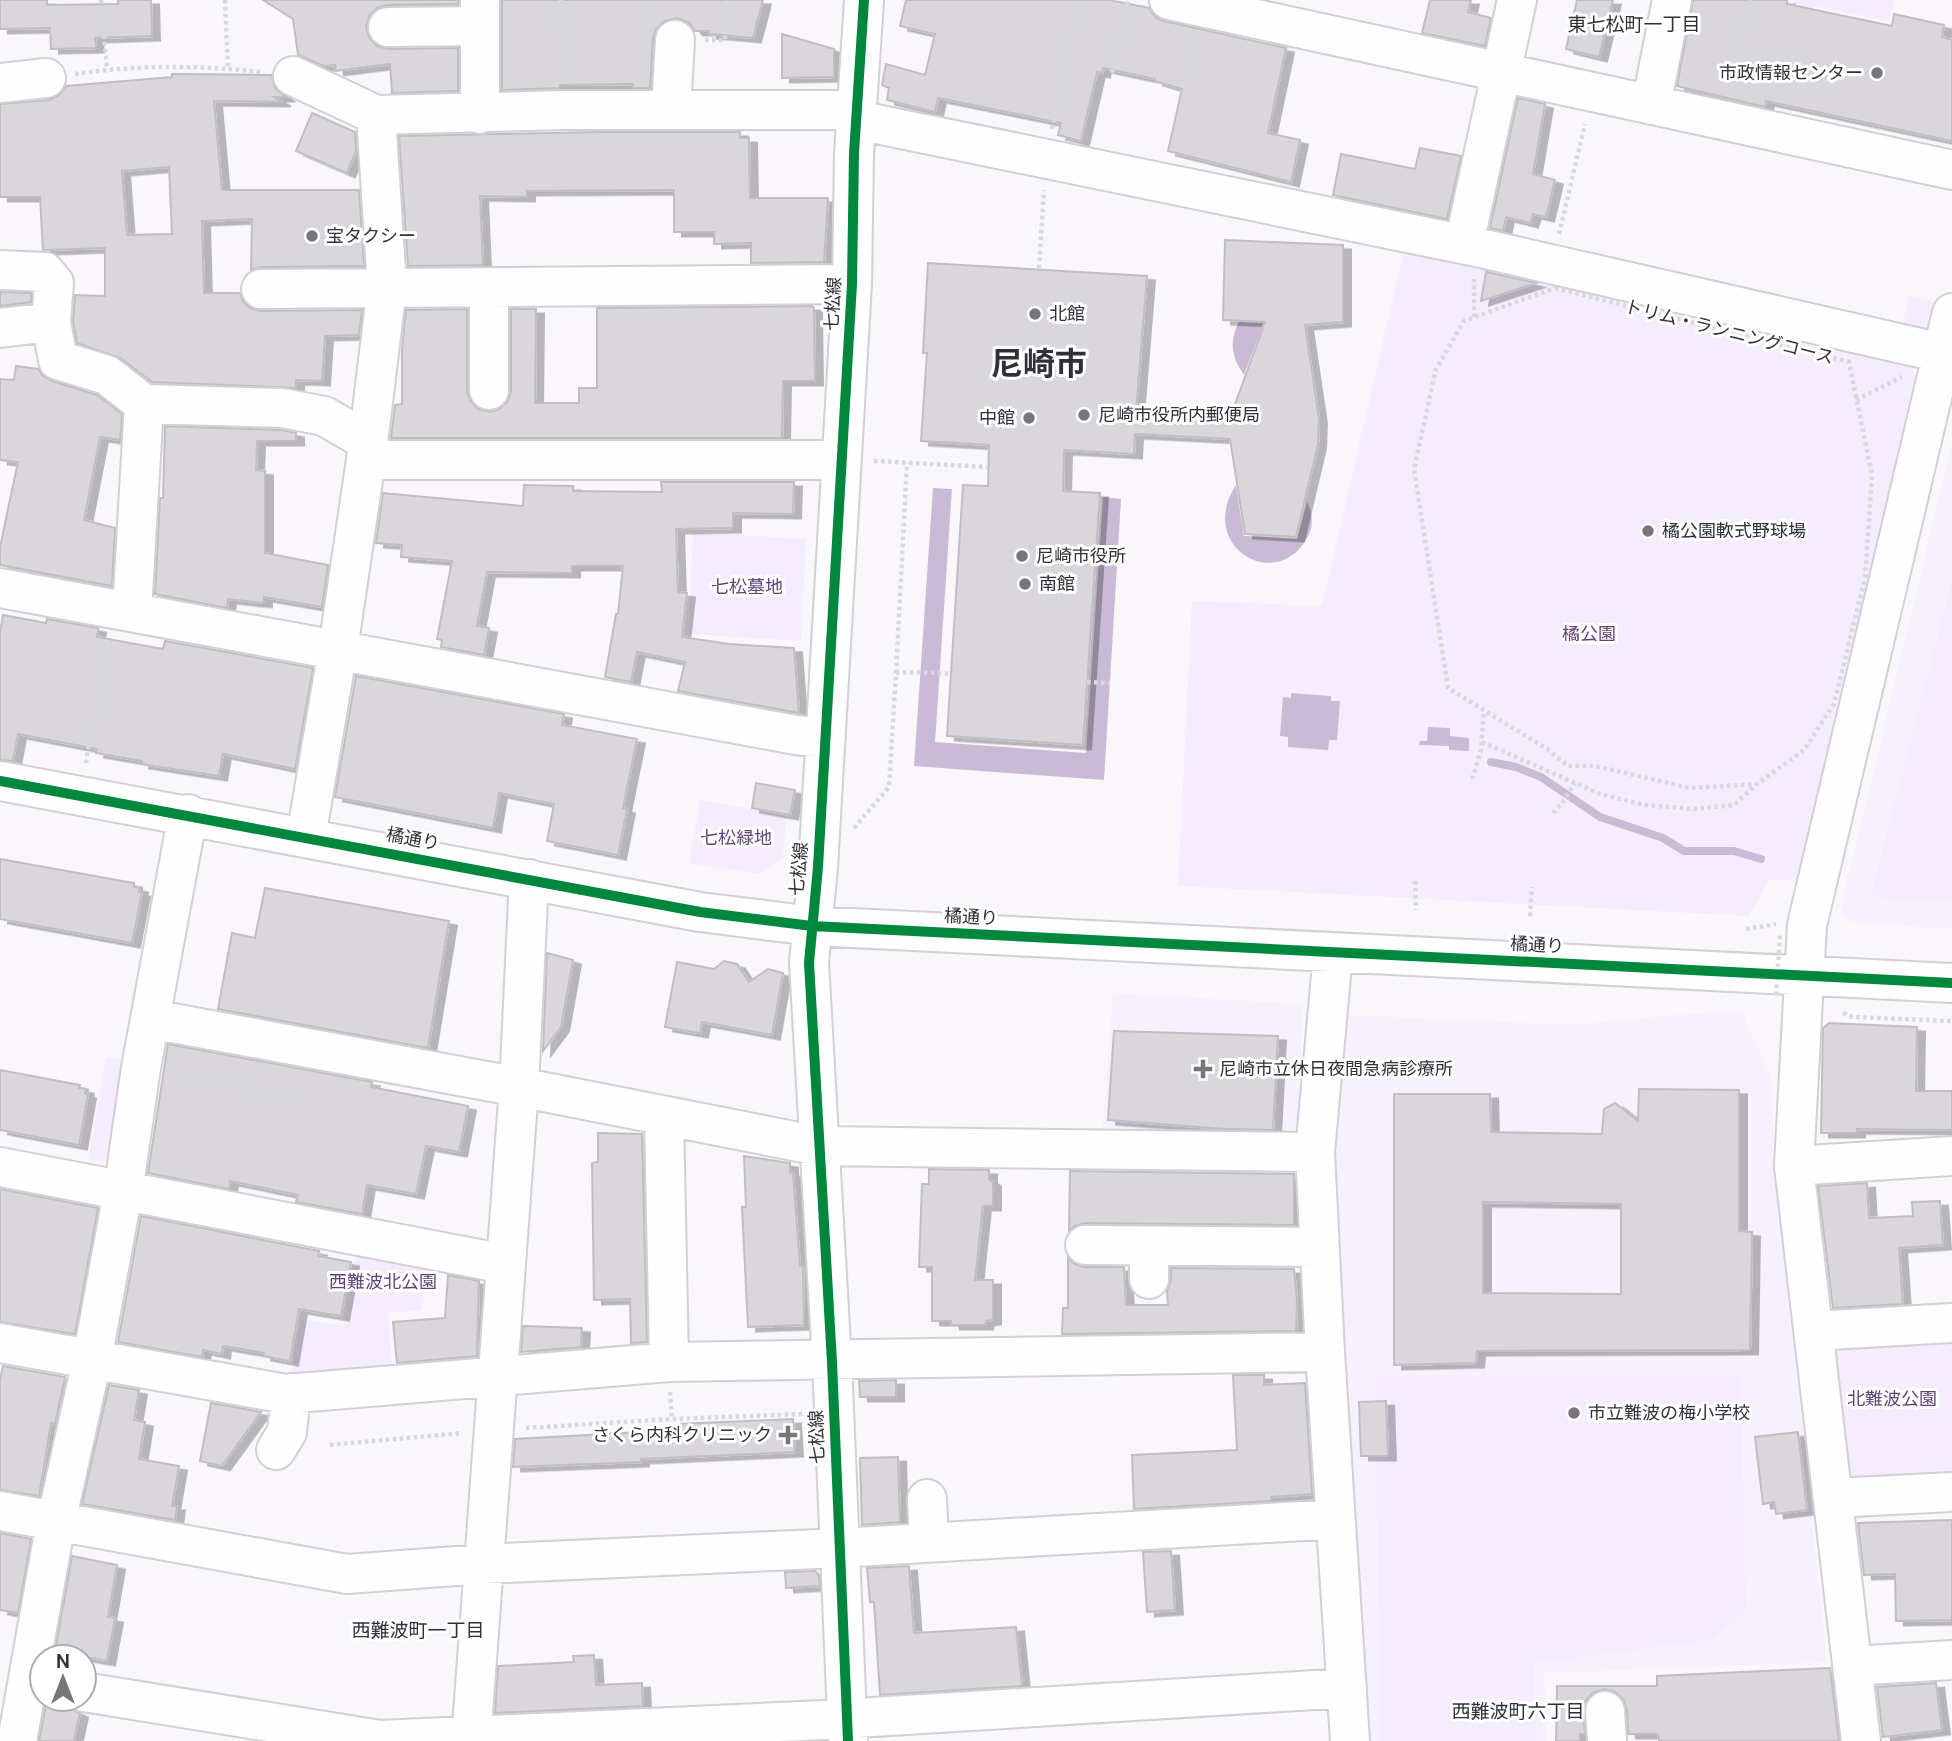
<svg xmlns="http://www.w3.org/2000/svg" width="1952" height="1741" font-family="'DM Sans','Noto Sans JP',sans-serif">
  <style>
    .built { fill: #f7f0fd }
    .green { fill: #f5ecfd }
    .water { fill: #c9bbd6 }
    .lines { fill: none; stroke-linecap: round; stroke-linejoin: round }
    .stream { stroke: #c9bbd6; stroke-width: 8 }
    .building { fill: #dad7dc; stroke: #c1bec3; stroke-width: 2; fill-rule: evenodd; filter: url(#shadow) }
    .minor-casing { stroke: #d2d0d5; stroke-width: 42 }
    .path { stroke: #d9d8da; stroke-width: 4.5; stroke-dasharray: 3.5 3.5; stroke-linecap: butt }
    .minor { stroke: #fefefe; stroke-width: 38 }
    .path-bridge { stroke: #d9d8da; stroke-width: 4.5; stroke-dasharray: 3.5 3.5; stroke-linecap: butt }
    .cycleway-casing { stroke: #fff; stroke-width: 15 }
    .cycleway { stroke: #00873e; stroke-width: 10 }
    .poi-dot { fill: #78757b; stroke: #fff; stroke-width: 2.5 }
    .labels { text-anchor: middle; dominant-baseline: central; stroke-width: 6; stroke-linejoin: round; paint-order: stroke }
    .poi-label { font-size: 18px; fill: #322f36; stroke: #fff; text-anchor: start }
    .street-label { font-size: 18px; fill: #322f36; stroke: #fff }
    .park-label { font-size: 18px; fill: #614477; stroke: #fff }
    .neighbourhood-label { font-size: 19px; fill: #322f36; stroke: #fff }
    .town-label { font-size: 32px; font-weight: bold; fill: #322f36; stroke: #fff }
  </style>
  <defs>
    <filter id="shadow"><feDropShadow dx="8" dy="4.5" stdDeviation="0" flood-color="#0004"/></filter>
  </defs>
  <rect width="100%" height="100%" fill="#f9f7fb"/>
  <path class="built" d="M1952,443V929L1851,922L1840,913Z
    M1113,993L1303,1004L1296,1135L1102,1137Z
    M1742,1012L1771,1077L1774,1165L1827,1662L1544,1673L1547,1741H1368L1333,1159L1346,1015L1573,1025L1674,1015Z"/>
  <path class="green" d="M1794,0H1895L1888,21L1813,6L1785,95L1773,92Z
    M1405,247L1903,354L1919,380L1807,881L1769,880L1749,916L1178,886L1192,601L1322,606Z
    M1909,296L1938,303L1933,330L1904,324Z
    M693,532L806,539L801,641L689,634Z
    M1952,580V900L1871,897Z
    M700,800L786,815L783,858L757,874L689,863Z
    M106,1057L129,1062L112,1152L103,1162L88,1159Z
    M358,1246L429,1259L421,1310L388,1313L393,1376L289,1383L302,1319L344,1326Z
    M1952,1336V1478L1843,1483L1825,1342Z
    M1740,1375L1746,1612L1713,1639L1533,1663L1536,1741H1381L1375,1376Z"/>
  <path class="water" d="M1239,321L1264,322L1244,375C1231,356 1229,342 1239,321Z
    M1236,485L1244,536L1297,539L1307,502C1313,514 1314,527 1307,538C1276,594 1196,546 1236,485Z
    M933,488L952,489L935,742L1086,753L1103,497L1121,499L1104,780L914,766Z
    M1291,693L1331,696V701H1340L1337,740H1329L1328,750L1288,747V737L1280,736L1283,697L1291,698Z
    M1428,727L1450,728V736L1469,738V751L1449,750V746L1419,745L1420,741H1427Z"/>
  <g class="lines">
    <path class="stream" d="M1491,762L1516,767L1541,777L1600,817L1663,838L1684,851H1734L1761,859"/>
  </g>
  <path class="building" d="M0,0H47V5L118,4V0H151L152,36L95,38L96,48L51,49L50,28L0,29Z
    M263,0H458V4L388,5L377,8L369,16L366,27L370,39L377,46L388,49L458,48V91L392,93L390,64L336,71L335,65L324,66L298,55L293,19Z
    M502,0H763L753,38L709,34V31H695L688,22L677,18L665,21L656,29L653,38L650,88H633V84L560,85V88L502,90Z
    M906,0H1109L1149,8L1155,17L1164,21L1286,48L1268,133L1300,140L1291,182L1168,151L1182,89L1155,81V79L1103,68L1102,73L1097,72L1081,141L1058,135L1061,123L938,98L935,112L887,100L889,88L882,85L886,64L925,75L935,34L900,26Z
    M1430,0H1471L1468,12L1491,18L1485,46L1422,33Z
    M1577,0H1613L1599,57L1566,49Z
    M1693,0H1787V4L1892,26L1894,14L1944,25L1942,37L1952,40V141L1766,101L1765,107L1677,86Z
    M782,34L834,49V77L782,78Z
    M172,74L272,75L275,88L286,97H274L283,102L214,101L222,190H359L364,266L261,267L251,270L252,219L202,221L204,293H240L243,301L250,308L261,311L362,310L359,335L325,336L322,381L296,380V388L152,382L120,358L77,343L73,321L75,295L105,296V248L43,250L40,197H0V104L49,100L59,95L66,86L172,77ZM169,167L172,234L127,235L122,171Z
    M1518,98L1545,104L1533,174L1555,180L1546,217L1533,214L1530,223L1506,217L1503,231L1490,228Z
    M312,113L355,132L356,151L347,173L296,151Z
    M601,132H740V138H749L750,198H828L824,262L751,263V243L714,244V232H674V190L527,191V197L480,196L483,265L408,266L399,136Z
    M1420,148L1461,156L1447,219L1333,195L1341,154L1415,169Z
    M1225,240L1343,245V322L1305,325L1319,419L1318,444L1296,537L1245,534L1230,439L1135,434L1134,454L1064,450L1063,491L1100,493L1083,745L947,736L963,485L988,486L989,445L921,441L927,353H923L928,263L1147,276L1136,411L1231,415L1265,322L1223,320Z
    M1486,272L1536,283L1481,301Z
    M0,292L31,293V302L0,306Z
    M812,306L814,308L815,381H783L782,438H391L395,405L402,404V349L406,310L467,309V391L470,400L478,409L490,412L499,409L508,401L511,391V309H536L535,403H579V388H597V308Z
    M16,366L39,369L42,375L52,381L97,395L122,414L120,440L100,437L84,520L115,528L112,586L0,565V547L18,462L0,460V379L14,380Z
    M165,426L281,430L296,433V441H257L256,470L265,471V553L328,565L322,607L264,597V603L228,599L227,608L155,594L160,498H163Z
    M661,482H794L793,514L733,513V528L676,529L678,592L687,593L682,637L729,644L794,648L799,713L678,691L685,662L637,652L631,682L605,677L616,614H618L623,566H572V573L487,572L477,626L489,628L484,655L441,647L442,640L437,639L452,561L401,557L402,545L376,543L383,493L523,506L524,485L573,486V491L662,492Z
    M3,615L46,623L47,619L98,628L97,637L163,649L165,641L313,668L295,769L223,754L219,776L141,764L142,761L96,753L97,749L18,734L13,761L0,760V632Z
    M356,676L564,714L562,725L637,739L623,808L627,809L618,855L547,841L554,804L499,793L493,828L335,797Z
    M756,783L795,790L790,815L752,808Z
    M0,859L134,883V887L140,888L139,892H142L132,943L0,919Z
    M265,888L449,921L428,1048L218,1009L232,933L255,938Z
    M547,953L573,960L561,1027L543,1051Z
    M724,961L737,964L749,982L768,969L783,973L772,1035L702,1022L700,1033L665,1027L677,962L714,969Z
    M1829,1023L1917,1027L1916,1091H1952V1130L1857,1129V1133H1821L1823,1028Z
    M1114,1031L1278,1036L1273,1130L1225,1129L1108,1120Z
    M168,1044L372,1082L371,1087L468,1106L459,1152L426,1146L416,1194L367,1185L362,1214L296,1202L298,1195L230,1181L229,1189L148,1173Z
    M0,1070L80,1085L79,1088L86,1089L85,1093L88,1094L79,1145L0,1130Z
    M1639,1089L1739,1090V1231L1752,1232L1750,1350L1477,1351L1476,1363L1394,1365V1094H1490L1491,1132L1602,1134L1604,1109L1615,1103L1638,1121ZM1483,1202L1621,1204V1294L1483,1293Z
    M598,1133L642,1134L647,1342L631,1343L630,1299L594,1300L592,1163L598,1162Z
    M744,1156L790,1163V1172L793,1173L800,1266H803L804,1325L748,1327L742,1207H746Z
    M929,1169L989,1170V1179L993,1182V1206H983L975,1280H993V1320L986,1321L985,1325H952L951,1321H932V1267H919L922,1184H929Z
    M1070,1171L1294,1174V1225L1085,1223L1075,1226L1069,1231Z
    M1867,1183L1869,1218L1913,1216L1912,1202L1940,1201L1943,1245L1899,1248L1903,1304L1833,1308L1818,1186Z
    M0,1189L98,1208L75,1334L0,1322Z
    M141,1216L319,1251L318,1256L351,1262L341,1316L299,1309L290,1361L263,1356L264,1353L223,1346L222,1354L203,1350L202,1357L118,1342Z
    M1068,1258L1075,1264L1084,1267H1124L1126,1305H1168L1167,1291L1171,1280V1268L1294,1269L1297,1301L1296,1331L1062,1334L1063,1308H1068Z
    M448,1275L479,1281L477,1356L397,1363L393,1322L445,1318Z
    M523,1326L582,1328L581,1347L521,1352Z
    M3,1366L65,1377L55,1424L51,1423L39,1496L0,1490V1380Z
    M1233,1375H1264V1385L1305,1383L1312,1494L1271,1497V1501L1134,1509L1132,1455L1237,1450Z
    M896,1380V1397H860L859,1381Z
    M109,1385L139,1390L134,1420L145,1422L139,1459L179,1466L172,1506H177L175,1520L82,1504Z
    M1386,1401L1388,1456H1361L1359,1402Z
    M211,1403L261,1412L222,1466L200,1461Z
    M793,1419L795,1452L641,1459V1462L513,1467L515,1439L677,1430V1424Z
    M1798,1432L1807,1510L1776,1514L1774,1502L1763,1504L1755,1437Z
    M898,1457L900,1522L862,1525L860,1458Z
    M1952,1520V1620L1896,1621L1895,1574L1864,1575L1858,1523Z
    M0,1533L31,1539L18,1613L0,1610Z
    M1171,1551L1175,1610L1147,1612L1143,1552Z
    M72,1556L117,1565L108,1617L115,1618L107,1661L85,1657H54Z
    M909,1566L914,1633L1016,1627L1022,1686L880,1695L874,1602H870L867,1568Z
    M815,1571L819,1575L820,1586L786,1588L785,1572Z
    M594,1655L596,1685L642,1683L643,1706L495,1713L498,1666L574,1662L573,1656Z
    M1830,1668L1839,1741H1659L1658,1734H1628L1627,1710L1623,1699L1615,1692L1604,1689L1592,1693L1585,1702L1583,1712L1585,1734H1580V1741H1556L1557,1686H1657V1676Z
    M1936,1683L1942,1730L1883,1737L1877,1687Z
    M47,1699L65,1701L71,1709L80,1713L74,1741H39Z"/>
  <g class="lines">
    <defs>
      <path id="minor" d="M480,0V114
        M1169,0L1952,170
        M388,27L480,26
        M293,76L376,115L564,110H857
        M0,83L46,78
        M1651,105L1672,0
        M671,110L675,40
        M857,120L1476,247L1942,353
        M1464,244L1517,0
        M0,270L45,272L54,283L51,322L58,360L107,375L144,404L283,408L324,416L369,442
        M489,287V390
        M261,289L852,284
        M0,328L51,322
        M366,460H841
        M0,588L796,735L826,738
        M132,612L144,404
        M0,781L700,912L812,926L1952,983
        M306,837L338,649L366,460L387,287L376,115
        M1333,953L1315,1152L1325,1352L1350,1741
        M151,1019L519,1087L819,1146L1315,1152
        M664,1116L669,1362
        M1794,1166L1952,1156
        M0,1167L505,1264
        M1085,1245L1320,1247
        M1149,1246V1279
        M1813,1331L1952,1323
        M0,1343L286,1394L669,1362L1325,1352
        M276,1450L287,1432L291,1393
        M1833,1498L1952,1492
        M927,1499L929,1542
        M0,1511L347,1574L483,1564L839,1548L1336,1519
        M1852,1666L1952,1660
        M84,1692L380,1740L824,1720L1347,1688
        M1605,1711L1607,1741
        M17,1741L56,1522L92,1360L123,1192L141,1068L188,814
        M471,1741L519,1087L529,879
        M848,1741L832,1362L809,963L818,867L852,284L854,153L864,0
        M1861,1741L1794,1166L1807,925L1952,313"/>
    </defs>
    <use href="#minor" class="minor-casing"/>
    <path class="path" d="M101,0L107,69
      M225,0L228,68
      M561,0V34H565V79
      M642,34V0
      M705,40H725L728,0
      M1112,73L1128,0
      M75,74C136,65 200,65 261,72
      M1184,84L1193,38
      M1732,92L1750,0
      M1052,129L1080,0
      M1559,234L1585,124
      M1039,268L1044,190
      M1555,288L1849,362L1872,475L1865,578L1834,704L1804,750L1757,784L1690,788L1595,766H1568L1547,749L1448,688L1414,469L1436,369L1464,321Z
      M1474,317V279
      M1856,400L1902,377
      M874,461L988,467
      M896,673L907,463
      M1087,682L1110,683
      M1482,742L1600,794L1645,805L1694,809L1734,805L1756,785
      M86,763L93,715L99,711L108,675L104,660L108,640
      M1472,779L1481,750L1484,711
      M1553,813L1563,802L1575,783
      M854,828L889,787L896,673L921,672L951,674
      M1415,881L1416,910
      M1530,916L1532,887
      M1746,929L1776,924
      M1843,1013L1852,1017L1952,1021
      M171,1073L315,1101
      M670,1392L672,1419
      M526,1428L672,1419L804,1414
      M330,1445L462,1433"/>
    <use href="#minor" class="minor"/>
    <path class="path-bridge" d="M1776,995L1780,935"/>
    <defs>
      <path id="cycleway" d="M0,781L700,912L812,926L1952,983
        M848,1741L832,1362L809,963L818,867L852,284L854,153L864,0"/>
    </defs>
    <use href="#cycleway" class="cycleway-casing"/>
    <use href="#cycleway" class="cycleway"/>
  </g>
  <g class="poi-dot">
    <circle cx="1877" cy="73" r="7"/>
    <circle cx="312" cy="236" r="7"/>
    <circle cx="1035" cy="314" r="7"/>
    <circle cx="1084" cy="415" r="7"/>
    <circle cx="1029" cy="418" r="7"/>
    <circle cx="1648" cy="531" r="7"/>
    <circle cx="1022" cy="556" r="7"/>
    <circle cx="1025" cy="584" r="7"/>
    <path d="M1199.5 1058.5h7v7h7v7h-7v7h-7v-7h-7v-7h7z"/>
    <circle cx="1574" cy="1413" r="7"/>
    <path d="M784.5 1424.5h7v7h7v7h-7v7h-7v-7h-7v-7h7z"/>
  </g>
  <g class="labels">
    <g class="poi-label">
      <text x="1863" y="73" text-anchor="end">市政情報センター</text>
      <text x="326" y="236">宝タクシー</text>
      <text x="1049" y="314">北館</text>
      <text x="1098" y="415">尼崎市役所内郵便局</text>
      <text x="1015" y="418" text-anchor="end">中館</text>
      <text x="1662" y="531">橘公園軟式野球場</text>
      <text x="1036" y="556">尼崎市役所</text>
      <text x="1039" y="584">南館</text>
      <text x="1219" y="1069">尼崎市立休日夜間急病診療所</text>
      <text x="1588" y="1413">市立難波の梅小学校</text>
      <text x="772" y="1435" text-anchor="end">さくら内科クリニック</text>
    </g>
    <g class="street-label">
      <text transform="translate(833 304) rotate(-87)">七松線</text>
      <text transform="translate(1729 332) rotate(14)">トリム・ランニングコース</text>
      <text transform="translate(413 839) rotate(11)">橘通り</text>
      <text transform="translate(799 869) rotate(-85)">七松線</text>
      <text transform="translate(971 917) rotate(3)">橘通り</text>
      <text transform="translate(1537 945) rotate(3)">橘通り</text>
      <text transform="translate(817 1437) rotate(-92)">七松線</text>
    </g>
    <g class="park-label">
      <text x="747" y="587">七松墓地</text>
      <text x="1589" y="634">橘公園</text>
      <text x="736" y="838">七松緑地</text>
      <text x="383" y="1282">西難波北公園</text>
      <text x="1892" y="1399">北難波公園</text>
    </g>
    <g class="neighbourhood-label">
      <text x="1634" y="24">東七松町一丁目</text>
      <text x="418" y="1630">西難波町一丁目</text>
      <text x="1518" y="1711">西難波町六丁目</text>
    </g>
    <g class="town-label">
      <text x="1039" y="364">尼崎市</text>
    </g>
  </g>
  <g transform="translate(63 1678)"><circle r="33" fill="#ffffff" stroke="#adacaf" stroke-width="2"/>
  <path d="M0-5L12 26L0 18L-12 26Z" fill="#78757b"/>
  <text y="-10" font-size="19" font-weight="bold" text-anchor="middle" fill="#322f36">N</text>
  </g>
</svg>
